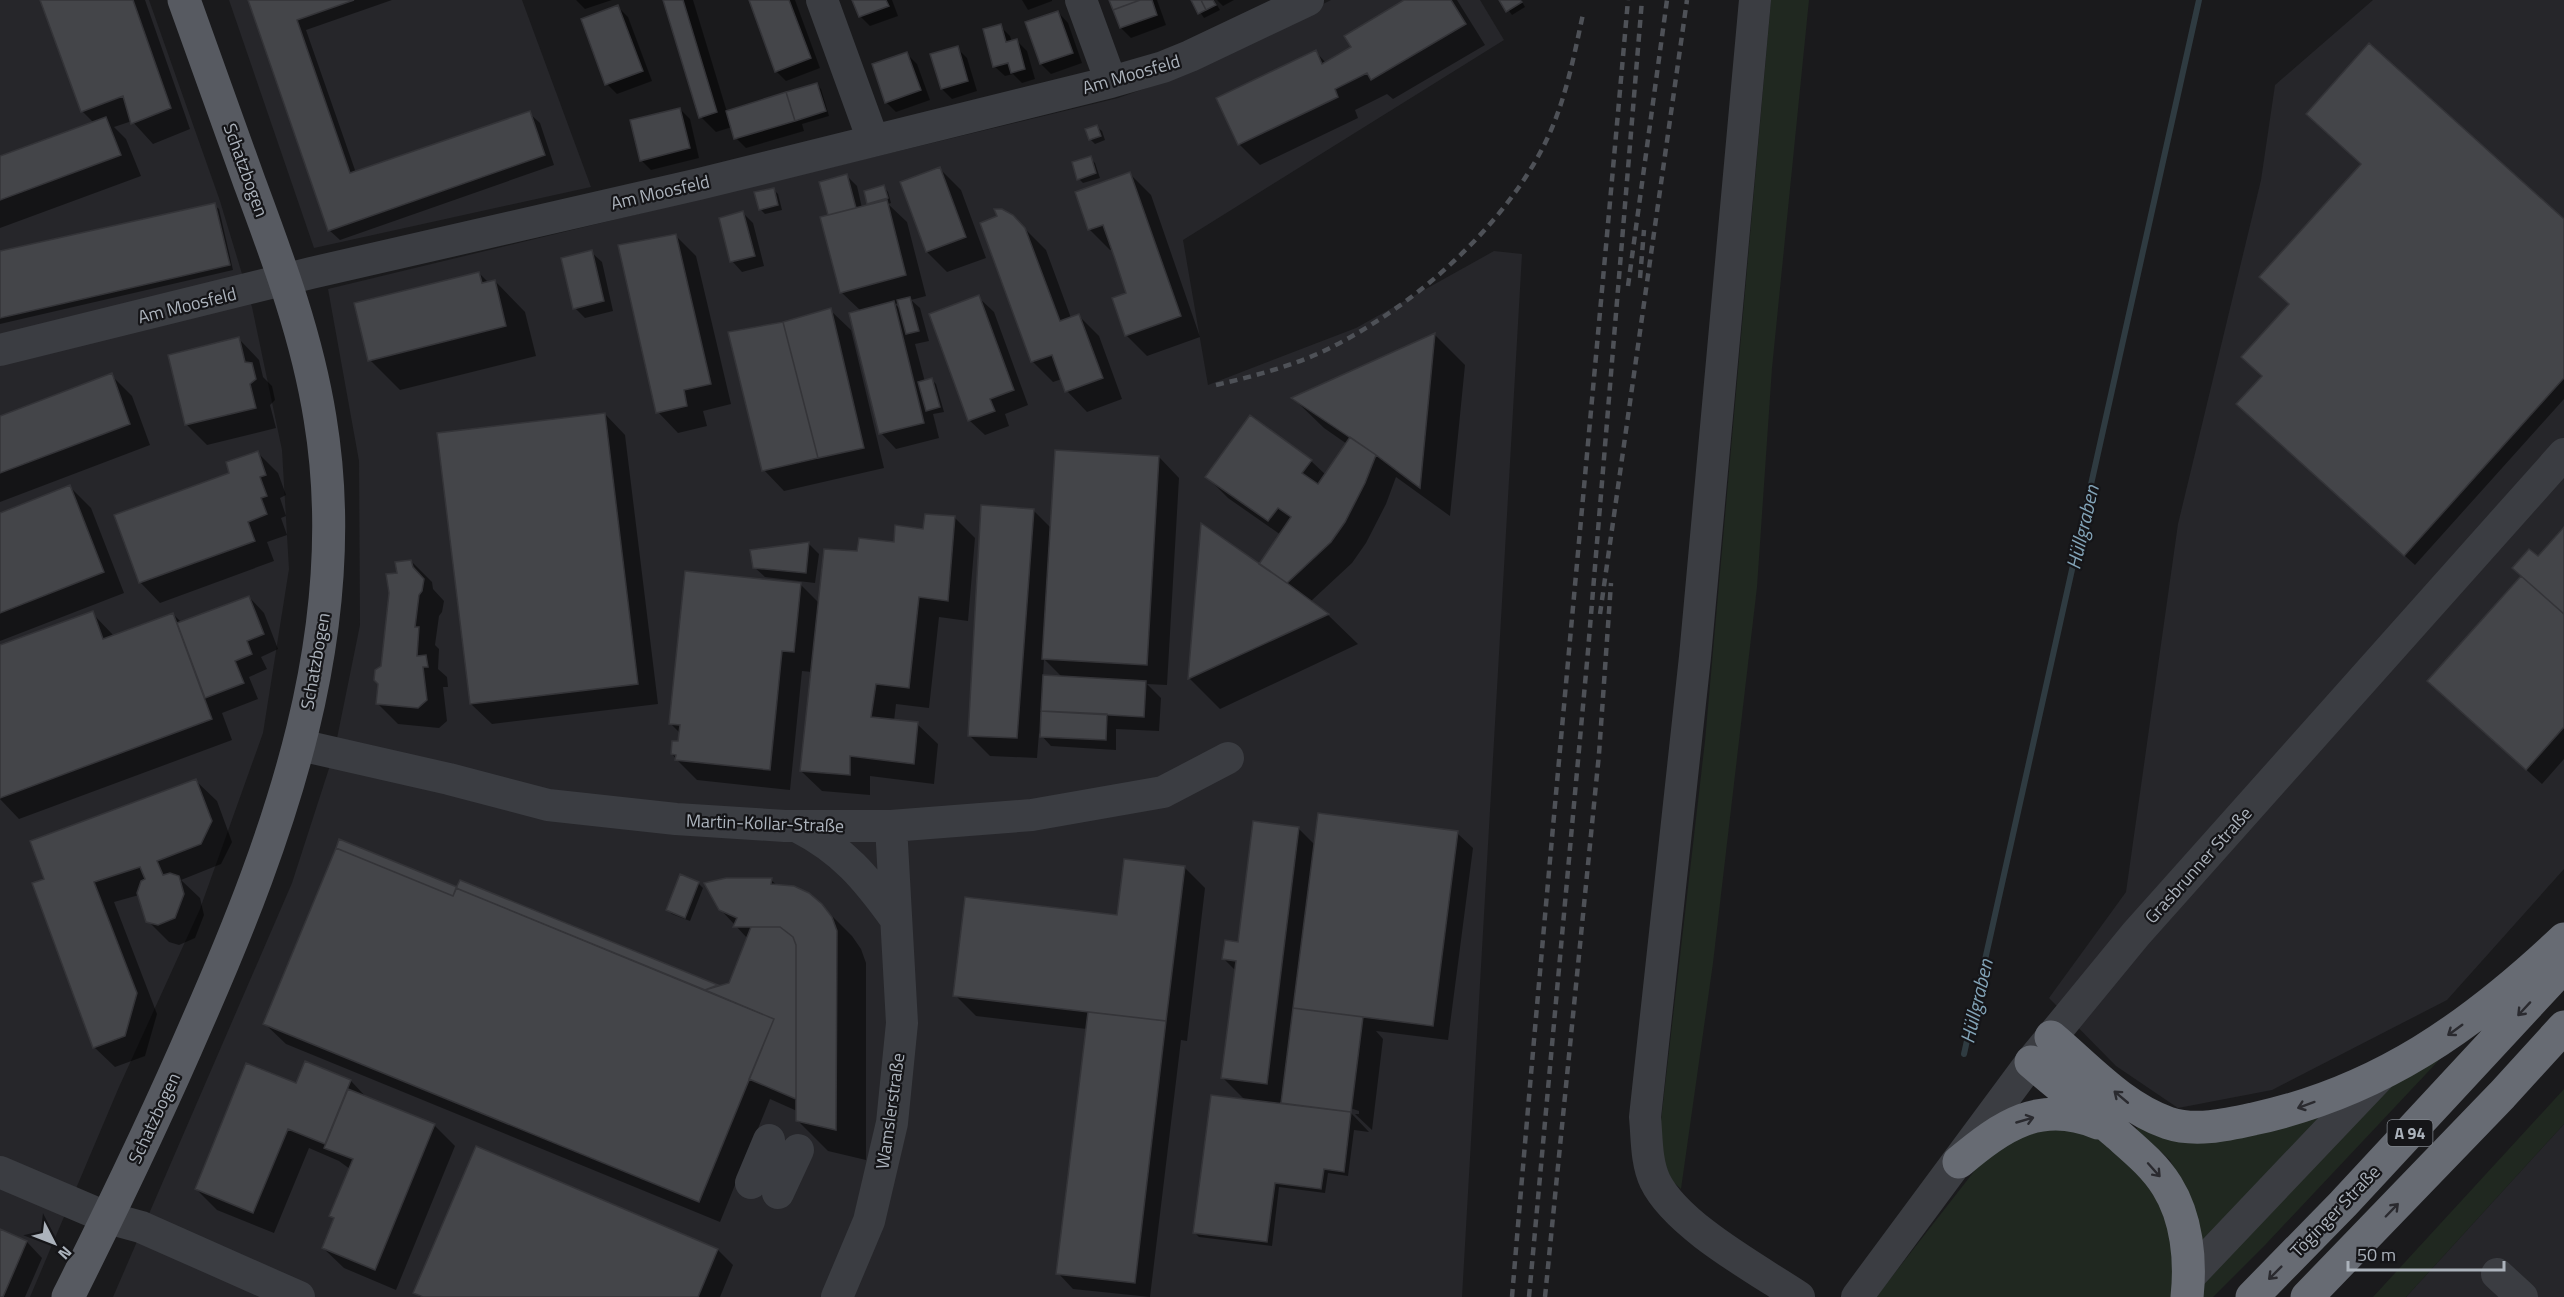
<svg xmlns="http://www.w3.org/2000/svg" width="2564" height="1297" font-family="'Titillium Web',sans-serif">
  <style>
    .built { fill: #26262a }
    .green { fill: #202820 }
    .shadow { fill: #0007; fill-rule: evenodd }
    .lines { fill: none; stroke-linecap: round; stroke-linejoin: round }
    .stream { stroke: #2f3b41; stroke-width: 6 }
    .building { fill: #444549; stroke: #343438; stroke-width: 1.5 }
    .minor { stroke: #3b3d42; stroke-width: 32 }
    .major { stroke: #575a61; stroke-width: 33 }
    .highway { stroke: #676b73; stroke-width: 33 }
    .rail { stroke: #4e5157; stroke-width: 4.5; stroke-dasharray: 8 6; stroke-linecap: butt }
    .oneway { stroke: #2a2a2f }
    .labels { text-anchor: middle; dominant-baseline: central; stroke-width: 4.5; stroke-linejoin: round; paint-order: stroke }
    .shield { fill: #151518; stroke: #7f848b; stroke-width: 1.5 }
    .shield-label { font-size: 16px; font-weight: bold; fill: #acb3bc }
    .street-label { font-size: 18px; fill: #acb3bc; stroke: #151518 }
    .water-label { font-size: 20px; font-style: italic; fill: #83a4b8; stroke: #151518 }
  </style>
  <rect width="100%" height="100%" fill="#1a1a1c"/>
  <path class="built" d="M0,0H149L220,201L252,307L282,450L289,569L263,733L200,909L119,1087L30,1297H0Z
    M229,0H522L591,187L314,248Z
    M1331,0H1480L1504,40L1183,240L1208,385L1356,328L1494,251L1522,254L1462,1297H113L292,883L334,753L360,625L359,461L328,289L1118,98L1178,77Z
    M2373,0H2564V869L2447,1000L2272,1090L2178,1108L2116,1066L2049,998L2126,892L2178,524L2261,180L2275,85Z
    M2564,1124V1297H2406Z"/>
  <path class="green" d="M1771,0H1809L1772,368L1757,587L1713,963L1681,1189L1665,1174L1660,1129L1705,741Z
    M2473,1024L2266,1244L2213,1297H2196L2199,1276L2385,1081Z
    M2564,1089V1124L2406,1297H2373Z
    M2333,1108L2198,1246L2189,1199L2170,1160L2136,1129L2141,1124Z
    M2069,1126L2108,1144L2152,1185L2176,1249L2172,1297H1876L1997,1142L2028,1127Z"/>
  <path class="shadow" d="M42,0H145L190,129L153,144L132,121L114,127L126,139L141,176L0,228V158L94,123L82,111Z
    M250,0H392L306,30L356,173L529,113L540,123L554,165L340,240L329,230Z
    M576,0H612L585,9Z
    M665,0H693L727,112L817,85L821,89L829,116L802,124L804,131L746,148L736,138L732,127L716,132L701,117Z
    M750,0H795L820,68L786,81L776,71Z
    M854,0H892L898,16L870,26L860,16Z
    M1022,0H1052V1L1028,10Z
    M1111,0H1157L1166,25L1131,38L1121,28Z
    M1192,0H1214L1220,10L1204,18Z
    M1217,0H1234L1223,6Z
    M1407,0H1457L1485,45L1393,99L1387,94L1355,110L1358,118L1260,165L1239,144L1316,52L1326,63L1354,47Z
    M1501,0H1521L1525,7L1512,15Z
    M618,7L628,17L652,81L617,94L607,84Z
    M1058,12L1068,23L1082,63L1051,74L1041,64Z
    M1000,26L1010,36L1012,42L1017,41L1027,51L1035,79L1022,83L1013,74L1005,76L994,66Z
    M957,48L967,58L977,91L952,99L942,89Z
    M907,54L917,64L930,100L896,112L886,102Z
    M680,109L690,119L699,158L651,170L641,160Z
    M1097,127L1102,131L1105,140L1095,144L1090,139Z
    M1090,158L1095,163L1100,178L1083,183L1079,179Z
    M2362,164L2564,221V399L2415,565L2248,414L2290,304Z
    M940,169L961,190L986,258L947,272L927,252Z
    M1130,174L1151,195L1200,337L1147,356L1126,335L1128,294L1113,249L1110,250L1089,229Z
    M847,176L857,186L862,208L871,205L868,203L884,187L888,192L891,203L888,204L907,222L926,296L911,300L920,308L929,341L915,344L925,382L932,380L936,384L944,412L933,414L939,438L896,449L881,433L861,311L841,292L829,216ZM899,303L901,310L895,304Z
    M773,189L778,194L782,210L765,214L760,209Z
    M214,205L219,209L233,270L0,324V253Z
    M743,213L753,223L764,266L742,272L732,261Z
    M1012,216L1046,250L1071,318L1078,315L1099,336L1122,399L1087,412L1067,391L1062,379L1053,382L1032,361L999,217Z
    M675,235L696,256L731,404L703,411L707,426L678,433L658,412Z
    M591,252L602,262L613,311L585,318L575,308Z
    M479,273L489,283L495,281L525,312L536,356L400,390L370,360Z
    M978,297L994,312L1028,405L1005,414L1009,426L985,435L969,420Z
    M830,310L851,330L884,468L784,491L764,470Z
    M1435,335L1465,365L1450,516L1396,477L1386,504L1366,543L1352,563L1310,602L1328,615L1358,644L1220,709L1190,679L1202,526L1267,571L1281,535L1228,498L1207,477L1311,461L1326,475L1347,444L1324,428L1294,399Z
    M239,339L259,360L263,377L272,386L275,400L270,405L276,428L207,445L186,424Z
    M111,375L132,396L150,445L0,502V417Z
    M605,414L625,435L658,704L492,724L471,704Z
    M257,452L278,473L286,495L280,498L286,516L281,518L287,535L267,542L274,561L160,603L140,582L231,474Z
    M1159,457L1179,478L1167,685L1147,684L1161,698L1159,731L1116,729V750L1051,746L1039,733L1037,758L990,756L969,735L1034,511L1052,529ZM1044,659L1063,678L1043,677Z
    M70,487L91,508L124,593L0,641V515Z
    M955,518L975,538L968,621L939,617L929,708L896,704L894,721L917,724L938,744L934,784L870,776V795L822,791L801,771L812,672L802,671L790,790L697,780L677,760L672,754L679,743L680,733L670,723L800,584L820,604L858,553L895,543Z
    M2564,529V759L2542,784L2429,681Z
    M809,544L819,554L815,583L765,577L754,567Z
    M411,561L432,582L433,589L444,601L442,612L439,616L435,645L439,649L438,669L447,677L448,687H443L447,721L439,728L398,724L377,703L399,574Z
    M249,597L264,613L278,649L261,657L267,669L249,677L258,699L222,713L232,740L19,819L0,799V647L92,613L114,636L173,614L182,623Z
    M196,781L217,801L232,842L221,864L181,880L200,898L204,915L195,938L179,945L169,942L148,921L139,895L114,902L157,1014L145,1056L115,1067L94,1047L46,879Z
    M1298,828L1316,846L1457,833L1473,848L1448,1040L1376,1031L1383,1039L1372,1130L1355,1114H1359V1111L1350,1108L1304,1105V1108L1351,1113L1369,1132L1354,1130L1348,1176L1328,1173L1325,1193L1279,1187L1272,1246L1199,1237L1194,1232L1245,1100L1222,1077L1236,971L1224,959L1239,944Z
    M1184,867L1205,888L1187,1041L1181,1040L1150,1297L1073,1289L1058,1273L1087,1029L976,1016L955,995L1119,917Z
    M771,880L778,886L821,905L852,936L861,949L866,963V1160L828,1151L797,1120V1111L770,1099L720,1222L286,1044L265,1024L458,890L461,882L718,987L730,984L748,939L720,909Z
    M698,883L703,888L690,921L672,914L667,910Z
    M306,1063L351,1081L367,1098L434,1125L455,1146L396,1290L344,1268L323,1248L335,1219L331,1215L350,1169L339,1161L309,1148L274,1233L217,1210L196,1189L297,1085Z
    M0,1231L27,1242L42,1258L25,1297H0Z
    M718,1250L733,1265L720,1297H420L415,1292Z"/>
  <g class="lines">
    <path class="stream" d="M1964,1054L2199,0"/>
  </g>
  <path class="building" d="M40,0H133L171,108L131,124L123,96L81,112Z
    M248,0H354L297,20L350,173L530,111L545,155L328,231Z
    M663,0H683L717,112L699,118Z
    M749,0H789L811,58L775,72Z
    M852,0H886L889,6L859,17Z
    M1109,0H1140L1113,10Z
    M1140,0H1152L1157,15L1120,28L1113,10Z
    M1191,0H1201L1206,10L1198,14Z
    M1201,0H1213L1216,5L1206,10Z
    M1404,0H1451L1466,24L1371,80L1367,73L1335,89L1338,97L1238,145L1216,98L1316,50L1322,64L1351,47L1344,36Z
    M1499,0H1520L1522,2L1506,12Z
    M618,5L643,71L605,85L581,19Z
    M1058,11L1073,53L1040,64L1025,22Z
    M1001,24L1006,42L1017,39L1025,69L1011,73L1008,63L993,67L983,29Z
    M2369,43L2564,219V378L2404,556L2236,404L2262,376L2241,357L2289,304L2259,277L2361,164L2306,114Z
    M958,46L968,81L941,89L930,54Z
    M907,52L921,90L885,103L872,64Z
    M817,83L826,111L795,121L786,92Z
    M786,92L795,121L734,139L726,111Z
    M680,108L690,148L640,161L630,120Z
    M106,117L121,155L0,200V156Z
    M1097,125L1101,136L1089,140L1085,129Z
    M1091,156L1096,173L1077,180L1072,162Z
    M940,167L966,237L926,252L900,182Z
    M1130,172L1181,316L1125,336L1112,298L1126,293L1115,259L1103,225L1088,230L1075,192Z
    M847,174L856,208L828,215L819,182Z
    M884,185L888,198L867,204L864,191Z
    M774,188L778,205L759,210L754,192Z
    M887,200L906,275L840,293L820,217Z
    M215,203L230,265L0,318V251Z
    M994,209H1002L1013,215L1025,228L1060,321L1079,314L1103,378L1065,392L1052,355L1031,362L980,223L997,216Z
    M743,211L755,256L730,262L719,218Z
    M676,234L711,384L684,390L687,406L656,413L618,245Z
    M592,250L604,301L573,309L561,258Z
    M479,272L482,283L495,280L506,326L368,361L354,303Z
    M979,295L1014,390L990,399L995,411L968,421L929,314Z
    M910,297L919,331L906,334L897,300Z
    M894,301L924,423L879,434L849,313Z
    M831,308L864,448L818,458L783,322Z
    M783,322L818,458L762,471L728,332Z
    M1435,333L1420,488L1376,455L1291,398Z
    M239,337L245,362L252,363L256,379L250,384L256,408L185,425L168,355Z
    M112,373L130,424L0,473V416Z
    M932,378L940,407L926,411L918,382Z
    M605,413L638,684L470,704L437,433Z
    M1250,415L1312,460L1302,473L1318,484L1350,437L1376,455L1365,483L1345,522L1331,542L1287,583L1259,564L1291,517L1278,508L1268,521L1205,477Z
    M1055,450L1159,456L1147,665L1042,659Z
    M258,451L266,475L260,477L267,496L261,498L267,514L248,522L255,541L139,583L114,515L229,473L226,462Z
    M70,485L104,572L0,613V513Z
    M981,505L1034,509L1017,738L968,736Z
    M925,514L955,516L948,601L919,597L909,688L876,684L871,717L918,722L914,764L850,756V775L800,771L824,549L857,551L859,538L894,542L895,525L923,529Z
    M1201,523L1287,583L1329,614L1188,679Z
    M2564,527V614L2512,568L2529,549L2538,556Z
    M809,542L806,573L753,568L750,550Z
    M411,560L413,567L424,579L422,591L419,595L415,627H419L417,656L426,655L428,667H423L427,700L418,708L376,704L378,684L374,680L375,670L381,666L389,593L386,574L397,573L395,562Z
    M685,571L801,583L794,652L782,651L770,770L675,760L676,755L671,754L672,741H678L680,725L669,724Z
    M2521,576L2564,614V727L2526,770L2427,681Z
    M249,596L264,634L247,641L252,654L235,661L244,683L205,698L177,623Z
    M93,611L103,639L173,613L212,719L0,798V645Z
    M1043,675L1146,681L1144,717L1041,711Z
    M1041,711L1107,714L1106,740L1040,737Z
    M196,779L212,821L201,844L157,861L163,875L170,873L179,876L184,894L175,918L158,925L146,922L137,893L141,881L145,879L140,867L94,882L137,993L125,1036L93,1048L32,883L44,879L30,841Z
    M1318,813L1458,831L1433,1026L1293,1008Z
    M1253,821L1299,827L1267,1084L1221,1078L1236,961L1222,959L1225,940L1238,942Z
    M339,839L457,887L453,896L336,848Z
    M336,848L453,896L456,888L774,1019L699,1202L263,1024Z
    M1124,859L1185,866L1166,1021L953,996L965,897L1117,915Z
    M680,874L699,882L685,918L666,910Z
    M726,878H772L771,884L794,886L809,893L822,904L832,917L837,931L836,1130L796,1121V945L793,937L780,927H733L737,918L719,910L704,883Z
    M460,880L718,985L705,990L456,888Z
    M751,927H780L793,937L796,945V1099L749,1079L774,1019L705,990L729,983Z
    M1293,1008L1363,1017L1351,1112L1281,1103Z
    M1088,1012L1166,1021L1135,1283L1056,1274Z
    M305,1061L351,1080L325,1144L288,1129L253,1213L195,1189L246,1063L296,1083Z
    M348,1089L435,1124L375,1270L322,1248L334,1218L329,1216L353,1159L324,1148Z
    M1211,1095L1351,1112L1344,1172L1324,1169L1321,1189L1275,1183L1267,1242L1193,1233Z
    M476,1146L718,1249L698,1297H423L413,1293Z
    M0,1229L27,1241L3,1297H0Z"/>
  <g class="lines">
    <path class="minor" d="M822,0L873,140
      M1081,0L1111,82
      M1755,0L1695,657L1645,1117C1647,1138 1646,1162 1655,1181C1677,1226 1757,1269 1799,1297
      M0,350L311,273L699,184L1111,82L1163,67L1190,56L1308,0
      M300,745L449,779L548,805L676,819L785,826H891L1032,815L1163,792L1228,758
      M798,827C843,850 866,878 895,918
      M0,1172L108,1218L141,1227L299,1297
      M751,1183L769,1140
      M778,1193L798,1150
      M2497,1274L2522,1297
      M2188,1278L2380,1076
      M837,1297L869,1221L892,1123L902,1023L891,826
      M1857,1297L2031,1062L2136,934L2564,454"/>
    <path class="major" d="M68,1297C113,1207 157,1116 197,1023C280,834 355,629 320,418C307,336 278,259 249,181C227,121 206,60 184,0"/>
    <path class="highway" d="M2051,1037C2088,1068 2122,1107 2168,1123C2195,1132 2226,1125 2253,1119C2379,1092 2472,1026 2564,939
      M2031,1062C2059,1086 2088,1109 2116,1133C2134,1149 2154,1165 2167,1186C2187,1218 2191,1260 2187,1297
      M1959,1162C2002,1126 2040,1099 2098,1123
      M2252,1297L2343,1204L2564,966
      M2307,1297L2502,1095L2564,1027"/>
    <path class="rail" d="M1640,278L1644,230
      M1628,286L1667,0
      M1216,385C1254,376 1293,366 1328,349C1415,306 1507,225 1548,137C1566,98 1574,56 1583,14
      M1600,614L1687,0
      M1512,1297C1548,864 1590,432 1628,0
      M1529,1297L1588,651L1642,0
      M1545,1297L1599,754L1611,583"/>
  </g>
  <defs><path id="oneway-shaft" d="M-6 0H5M1.5-3L5.5 0L1.5 3" fill="none" stroke-width="1.6" stroke-linecap="round" stroke-linejoin="round" transform="scale(1.5)"/></defs>
  <g class="oneway">
    <use href="#oneway-shaft" transform="translate(2524 1009) rotate(133)"/>
    <use href="#oneway-shaft" transform="translate(2455 1030) rotate(144)"/>
    <use href="#oneway-shaft" transform="translate(2121 1097) rotate(-140)"/>
    <use href="#oneway-shaft" transform="translate(2306 1105) rotate(160)"/>
    <use href="#oneway-shaft" transform="translate(2025 1120) rotate(-16)"/>
    <use href="#oneway-shaft" transform="translate(2154 1170) rotate(48)"/>
    <use href="#oneway-shaft" transform="translate(2392 1210) rotate(-46)"/>
    <use href="#oneway-shaft" transform="translate(2275 1273) rotate(135)"/>
  </g>
  <g class="labels">
    <rect class="shield" x="2387.5" y="1120" width="45" height="26" rx="4.5"/>
    <g class="shield-label">
      <text x="2410" y="1133">A 94</text>
    </g>
    <g class="street-label">
      <text transform="translate(1131 74) rotate(-16)">Am Moosfeld</text>
      <text transform="translate(246 170) rotate(70)">Schatzbogen</text>
      <text transform="translate(660 192) rotate(-13)">Am Moosfeld</text>
      <text transform="translate(187 305) rotate(-14)">Am Moosfeld</text>
      <text transform="translate(315 661) rotate(-80)">Schatzbogen</text>
      <text transform="translate(765 823) rotate(2)">Martin-Kollar-Straße</text>
      <text transform="translate(2198 865) rotate(-48)">Grasbrunner Straße</text>
      <text transform="translate(890 1111) rotate(-82)">Wamslerstraße</text>
      <text transform="translate(154 1118) rotate(-65)">Schatzbogen</text>
      <text transform="translate(2335 1211) rotate(-46)">Töginger Straße</text>
    </g>
    <g class="water-label">
      <text transform="translate(2082 527) rotate(-77)">Hüllgraben</text>
      <text transform="translate(1976 1001) rotate(-77)">Hüllgraben</text>
    </g>
  </g>
  <g transform="translate(54 1243) rotate(132)" stroke="#151518" stroke-width="4.5" paint-order="stroke">
  <path d="M0-4.5L10 22L0 15L-10 22Z" fill="#acb3bc"/>
  <text y="-9" font-size="16" font-weight="bold" text-anchor="middle" fill="#acb3bc">N</text>
  </g>
  <path d="M2348 1261v9h156v-9" fill="none" stroke="#acb3bc" stroke-width="3"/>
  <text x="2357" y="1261" font-size="18" fill="#acb3bc" stroke="#151518" stroke-width="4.5" paint-order="stroke">50 m</text>
</svg>
